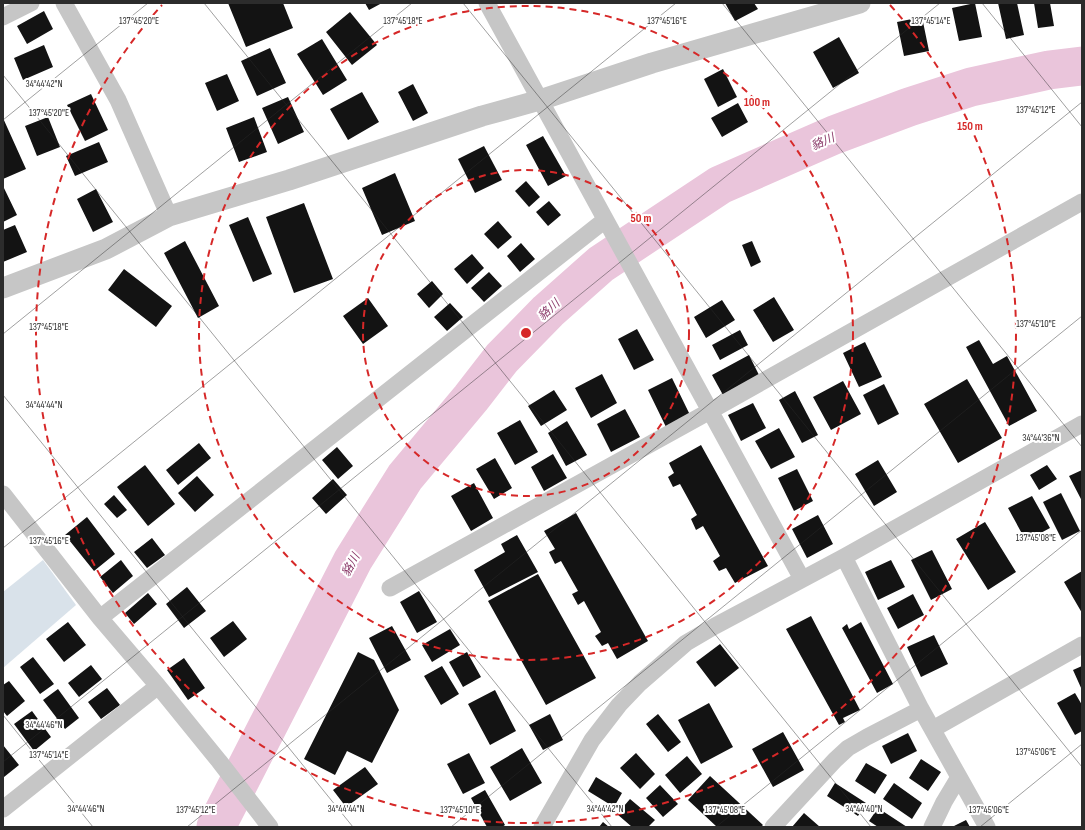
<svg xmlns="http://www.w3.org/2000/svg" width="1085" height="830" font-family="'Sofia Sans Condensed','Noto Sans JP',sans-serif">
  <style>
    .green { fill: #d9e2ea }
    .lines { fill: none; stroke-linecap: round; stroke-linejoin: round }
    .river { stroke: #eac5db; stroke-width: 39 }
    .building { fill: #131313 }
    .minor { stroke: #c6c6c6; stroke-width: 17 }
    .tertiary { stroke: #c6c6c6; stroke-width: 21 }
    .ticks { fill: none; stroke: #2c2c2c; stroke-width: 1; stroke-opacity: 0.45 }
    .ring { fill: none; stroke: #d62828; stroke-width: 2; stroke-dasharray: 7 5 }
    .labels { text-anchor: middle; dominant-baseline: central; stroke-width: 4; stroke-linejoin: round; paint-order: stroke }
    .water-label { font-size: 12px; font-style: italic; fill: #8c3c6b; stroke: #fff }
    .ticks-label { font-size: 10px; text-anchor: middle; fill: #2c2c2c; stroke: #fff; stroke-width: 4; stroke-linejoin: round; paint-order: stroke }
    .centre { fill: #d62828; stroke: #fff; stroke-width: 2 }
    .ring-label { font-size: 12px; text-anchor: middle; font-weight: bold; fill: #d62828; stroke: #fff; stroke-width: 4; stroke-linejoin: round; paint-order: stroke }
  </style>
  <rect width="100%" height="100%" fill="#fff"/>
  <path class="green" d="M43,560L76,605L3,668V592Z"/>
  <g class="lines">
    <path class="river" d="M216,827L353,560L405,477L471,398L502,358L548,311L601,264L720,185L834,135L909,107L971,87L1049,70L1082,66"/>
  </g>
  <path class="building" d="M228,3H283L293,28L246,47Z
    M365,3H382L369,10Z
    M725,3H754L758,9L735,21Z
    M975,3L982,37L959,41L952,8Z
    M998,3H1017L1024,35L1006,39Z
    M1034,3H1050L1054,26L1038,28Z
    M44,11L53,29L27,44L17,26Z
    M350,12L377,45L352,65L326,32Z
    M922,17L929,51L904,56L897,22Z
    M839,37L859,73L833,88L813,52Z
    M322,39L347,80L323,95L297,54Z
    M44,45L53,67L23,80L14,58Z
    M270,48L286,83L257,96L241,61Z
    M723,69L737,97L718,107L704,79Z
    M227,74L239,101L217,111L205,83Z
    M413,84L428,113L413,121L398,92Z
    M362,92L379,122L348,140L330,109Z
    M91,94L108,130L85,141L67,105Z
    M288,97L304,132L278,144L262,108Z
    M738,103L748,122L722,137L711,118Z
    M48,117L60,147L37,156L25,126Z
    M254,117L267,152L239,162L226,128Z
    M3,118L26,169L3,179Z
    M543,136L566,176L548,186L526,145Z
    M99,142L108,162L75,176L66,156Z
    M484,146L502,180L475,193L458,159Z
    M395,173L415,221L382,235L362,188Z
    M526,181L540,197L529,207L515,191Z
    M3,186L17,215L3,222Z
    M96,189L113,222L93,232L77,199Z
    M549,201L561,215L548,226L536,212Z
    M304,203L333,279L294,293L266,217Z
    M248,217L272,274L253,282L229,225Z
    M498,221L512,237L498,249L484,234Z
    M15,225L27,252L3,262V230Z
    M185,241L219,306L198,318L164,253Z
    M752,241L761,262L751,267L742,245Z
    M521,243L535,259L520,272L507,256Z
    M472,254L484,268L467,284L454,269Z
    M124,269L172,306L156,327L108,290Z
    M489,272L502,286L484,302L471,288Z
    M432,281L443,294L429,308L417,294Z
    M774,297L794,330L773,342L753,310Z
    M368,298L388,326L363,344L343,316Z
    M722,300L735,320L706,338L694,317Z
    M450,303L463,317L447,331L434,317Z
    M637,329L654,360L634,370L618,339Z
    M740,330L748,345L720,360L712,345Z
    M979,340L993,364L1007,356L1037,411L1009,426L966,347Z
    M865,342L882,377L859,387L843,353Z
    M749,355L759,375L723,395L712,375Z
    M602,374L617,403L591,418L575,388Z
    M672,378L690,415L666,427L648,390Z
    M967,379L1002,438L958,463L924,404Z
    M843,381L861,414L831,430L813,397Z
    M884,384L899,414L878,425L863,395Z
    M554,390L567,410L541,426L528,406Z
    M795,391L818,435L802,443L779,400Z
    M753,403L766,428L741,441L728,415Z
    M625,409L640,437L611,452L597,424Z
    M520,420L538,452L515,465L497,433Z
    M567,421L587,455L566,466L548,433Z
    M779,428L795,457L771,469L755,441Z
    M199,443L211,458L178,485L166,470Z
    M701,445L768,566L735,583L726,568L719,571L713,561L720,556L703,526L696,530L691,519L697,515L680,484L673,487L668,477L674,473L669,463Z
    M337,447L353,466L338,479L322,460Z
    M553,454L567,478L544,491L531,467Z
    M495,458L512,488L494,499L476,469Z
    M878,460L897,492L874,506L855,474Z
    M145,465L175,504L148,526L117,487Z
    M1047,465L1057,479L1039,490L1030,475Z
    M797,469L813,501L794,511L778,478Z
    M1082,470V501L1069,476Z
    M197,476L214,495L195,512L178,493Z
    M333,479L347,495L326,514L312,498Z
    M474,483L493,518L471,531L451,496Z
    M1061,493L1080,531L1062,540L1043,502Z
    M114,495L127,510L117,518L104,504Z
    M1032,496L1050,528L1026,541L1008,508Z
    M576,513L648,641L617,659L608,643L602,646L595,636L601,632L584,601L578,605L572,594L578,591L561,561L555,564L549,552L555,549L544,531Z
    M818,515L833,544L807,558L792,529Z
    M87,517L115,554L94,571L65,535Z
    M985,522L1016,572L988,590L956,539Z
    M517,535L538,572L489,597L474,570L505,552L501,544Z
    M152,538L165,555L147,568L134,552Z
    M932,550L952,589L931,600L911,560Z
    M121,560L133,576L113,593L100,577Z
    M891,560L905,587L878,600L865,572Z
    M1082,571V613L1064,582Z
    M538,574L596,678L546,705L488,601Z
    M187,587L206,611L184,628L166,604Z
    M419,591L437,622L417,633L400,602Z
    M148,593L157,604L134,624L125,613Z
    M913,594L924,615L898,629L887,608Z
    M811,616L860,710L843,718L845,722L839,725L786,629Z
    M233,621L247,639L224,657L210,638Z
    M68,622L86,645L64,662L46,639Z
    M861,622L893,684L877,693L842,628L847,624L849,629Z
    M392,626L411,660L387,673L369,638Z
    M450,629L460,645L432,662L422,645Z
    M934,635L948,664L921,677L907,647Z
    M720,644L739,668L715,687L696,662Z
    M358,652L374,660L399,710L372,763L347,751L335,775L304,759Z
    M467,652L481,677L463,687L449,662Z
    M33,657L54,684L40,694L20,667Z
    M184,658L205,688L188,700L167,670Z
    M91,665L102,679L79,697L68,683Z
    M442,666L459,694L441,705L424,676Z
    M1082,666V690L1073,670Z
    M9,681L25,701L7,716L3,711V685Z
    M107,688L120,705L101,719L88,702Z
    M58,689L79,718L65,729L43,700Z
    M495,690L516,731L490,745L468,704Z
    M1075,693L1082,705V731L1075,735L1057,703Z
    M709,703L733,747L701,764L678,720Z
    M32,711L51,737L34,751L14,724Z
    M550,714L563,740L543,750L529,725Z
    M658,714L681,742L668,752L646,724Z
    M783,732L804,770L773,787L752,749Z
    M908,733L917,751L891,764L882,746Z
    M3,745L19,765L4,777L3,775Z
    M522,748L542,783L510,801L490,767Z
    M469,753L485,783L463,794L447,764Z
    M636,753L655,774L640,789L620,768Z
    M687,756L702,774L680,793L665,775Z
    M921,759L941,772L928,791L909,778Z
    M866,763L887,775L875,794L855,781Z
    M365,767L378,784L346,807L333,790Z
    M710,776L763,825L761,827H717L688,800Z
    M596,777L622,793L614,807L588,791Z
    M835,783L866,803L858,816L827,796Z
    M894,783L922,803L912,819L883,799Z
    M660,785L678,804L663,817L646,798Z
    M485,790L505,825L502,827H487L471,798Z
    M630,799L655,820L648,827H632L617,814Z
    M878,808L907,827H878L869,821Z
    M804,813L820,827H792Z
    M966,820L970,827H952Z
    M603,822L609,827H599Z"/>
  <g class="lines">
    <path class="minor" d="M64,3L118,100L169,216
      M487,3L802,579
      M3,17L31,3
      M3,494L100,618L158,686L219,761L270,827
      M844,557L921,709L959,777L944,802L932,827
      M390,588L710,411L1082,202
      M100,618L605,220
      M933,729L1082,645
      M959,777L987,827
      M3,809L158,686
      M542,827L592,740L619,705L640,683L686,643L715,626L844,557L1082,424
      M773,827L835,760L848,748L867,737L921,709"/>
    <path class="tertiary" d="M3,288L106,249L169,216L289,180L482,116L540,100L652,63L860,3"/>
  </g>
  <path class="ticks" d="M204,3L871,827M463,3L1082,767M722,3L1082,447M982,3L1082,127M3,75L612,827M3,120L148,3M3,334L412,3M3,395L353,827M3,548L676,3M3,715L93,827M3,762L940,3M187,827L1082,102M451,827L1082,316M716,827L1082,530M980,827L1082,744"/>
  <g class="ring">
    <circle cx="526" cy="333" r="163"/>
    <circle cx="526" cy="333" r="327"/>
    <path d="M890 5A490 490 0 1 1 162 5"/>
  </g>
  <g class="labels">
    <g class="water-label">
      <text transform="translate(823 142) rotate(-23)">貉川</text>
      <text transform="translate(549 310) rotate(-43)">貉川</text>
      <text transform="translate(351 565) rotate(-61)">貉川</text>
    </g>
  </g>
  <g class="ticks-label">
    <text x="139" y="24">137°45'20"E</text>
    <text x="403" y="24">137°45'18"E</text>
    <text x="667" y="24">137°45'16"E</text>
    <text x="931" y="24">137°45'14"E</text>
    <text x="44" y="87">34°44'42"N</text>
    <text x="1036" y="113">137°45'12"E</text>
    <text x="49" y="116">137°45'20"E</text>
    <text x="1036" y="327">137°45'10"E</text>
    <text x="49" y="330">137°45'18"E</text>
    <text x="44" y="408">34°44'44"N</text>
    <text x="1041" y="441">34°44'36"N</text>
    <text x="1036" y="541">137°45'08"E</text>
    <text x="49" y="544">137°45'16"E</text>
    <text x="44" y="728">34°44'46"N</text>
    <text x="1036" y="755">137°45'06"E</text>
    <text x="49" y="758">137°45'14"E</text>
    <text x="86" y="812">34°44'46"N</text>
    <text x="346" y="812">34°44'44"N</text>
    <text x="605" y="812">34°44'42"N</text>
    <text x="864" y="812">34°44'40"N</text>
    <text x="196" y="813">137°45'12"E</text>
    <text x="460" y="813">137°45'10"E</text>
    <text x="725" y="813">137°45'08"E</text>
    <text x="989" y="813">137°45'06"E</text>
  </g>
  <circle cx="526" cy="333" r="6" class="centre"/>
  <g class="ring-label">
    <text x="757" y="106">100 m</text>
    <text x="970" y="130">150 m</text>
    <text x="641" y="222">50 m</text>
  </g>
  <rect width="1085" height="830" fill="none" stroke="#2c2c2c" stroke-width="8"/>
</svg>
